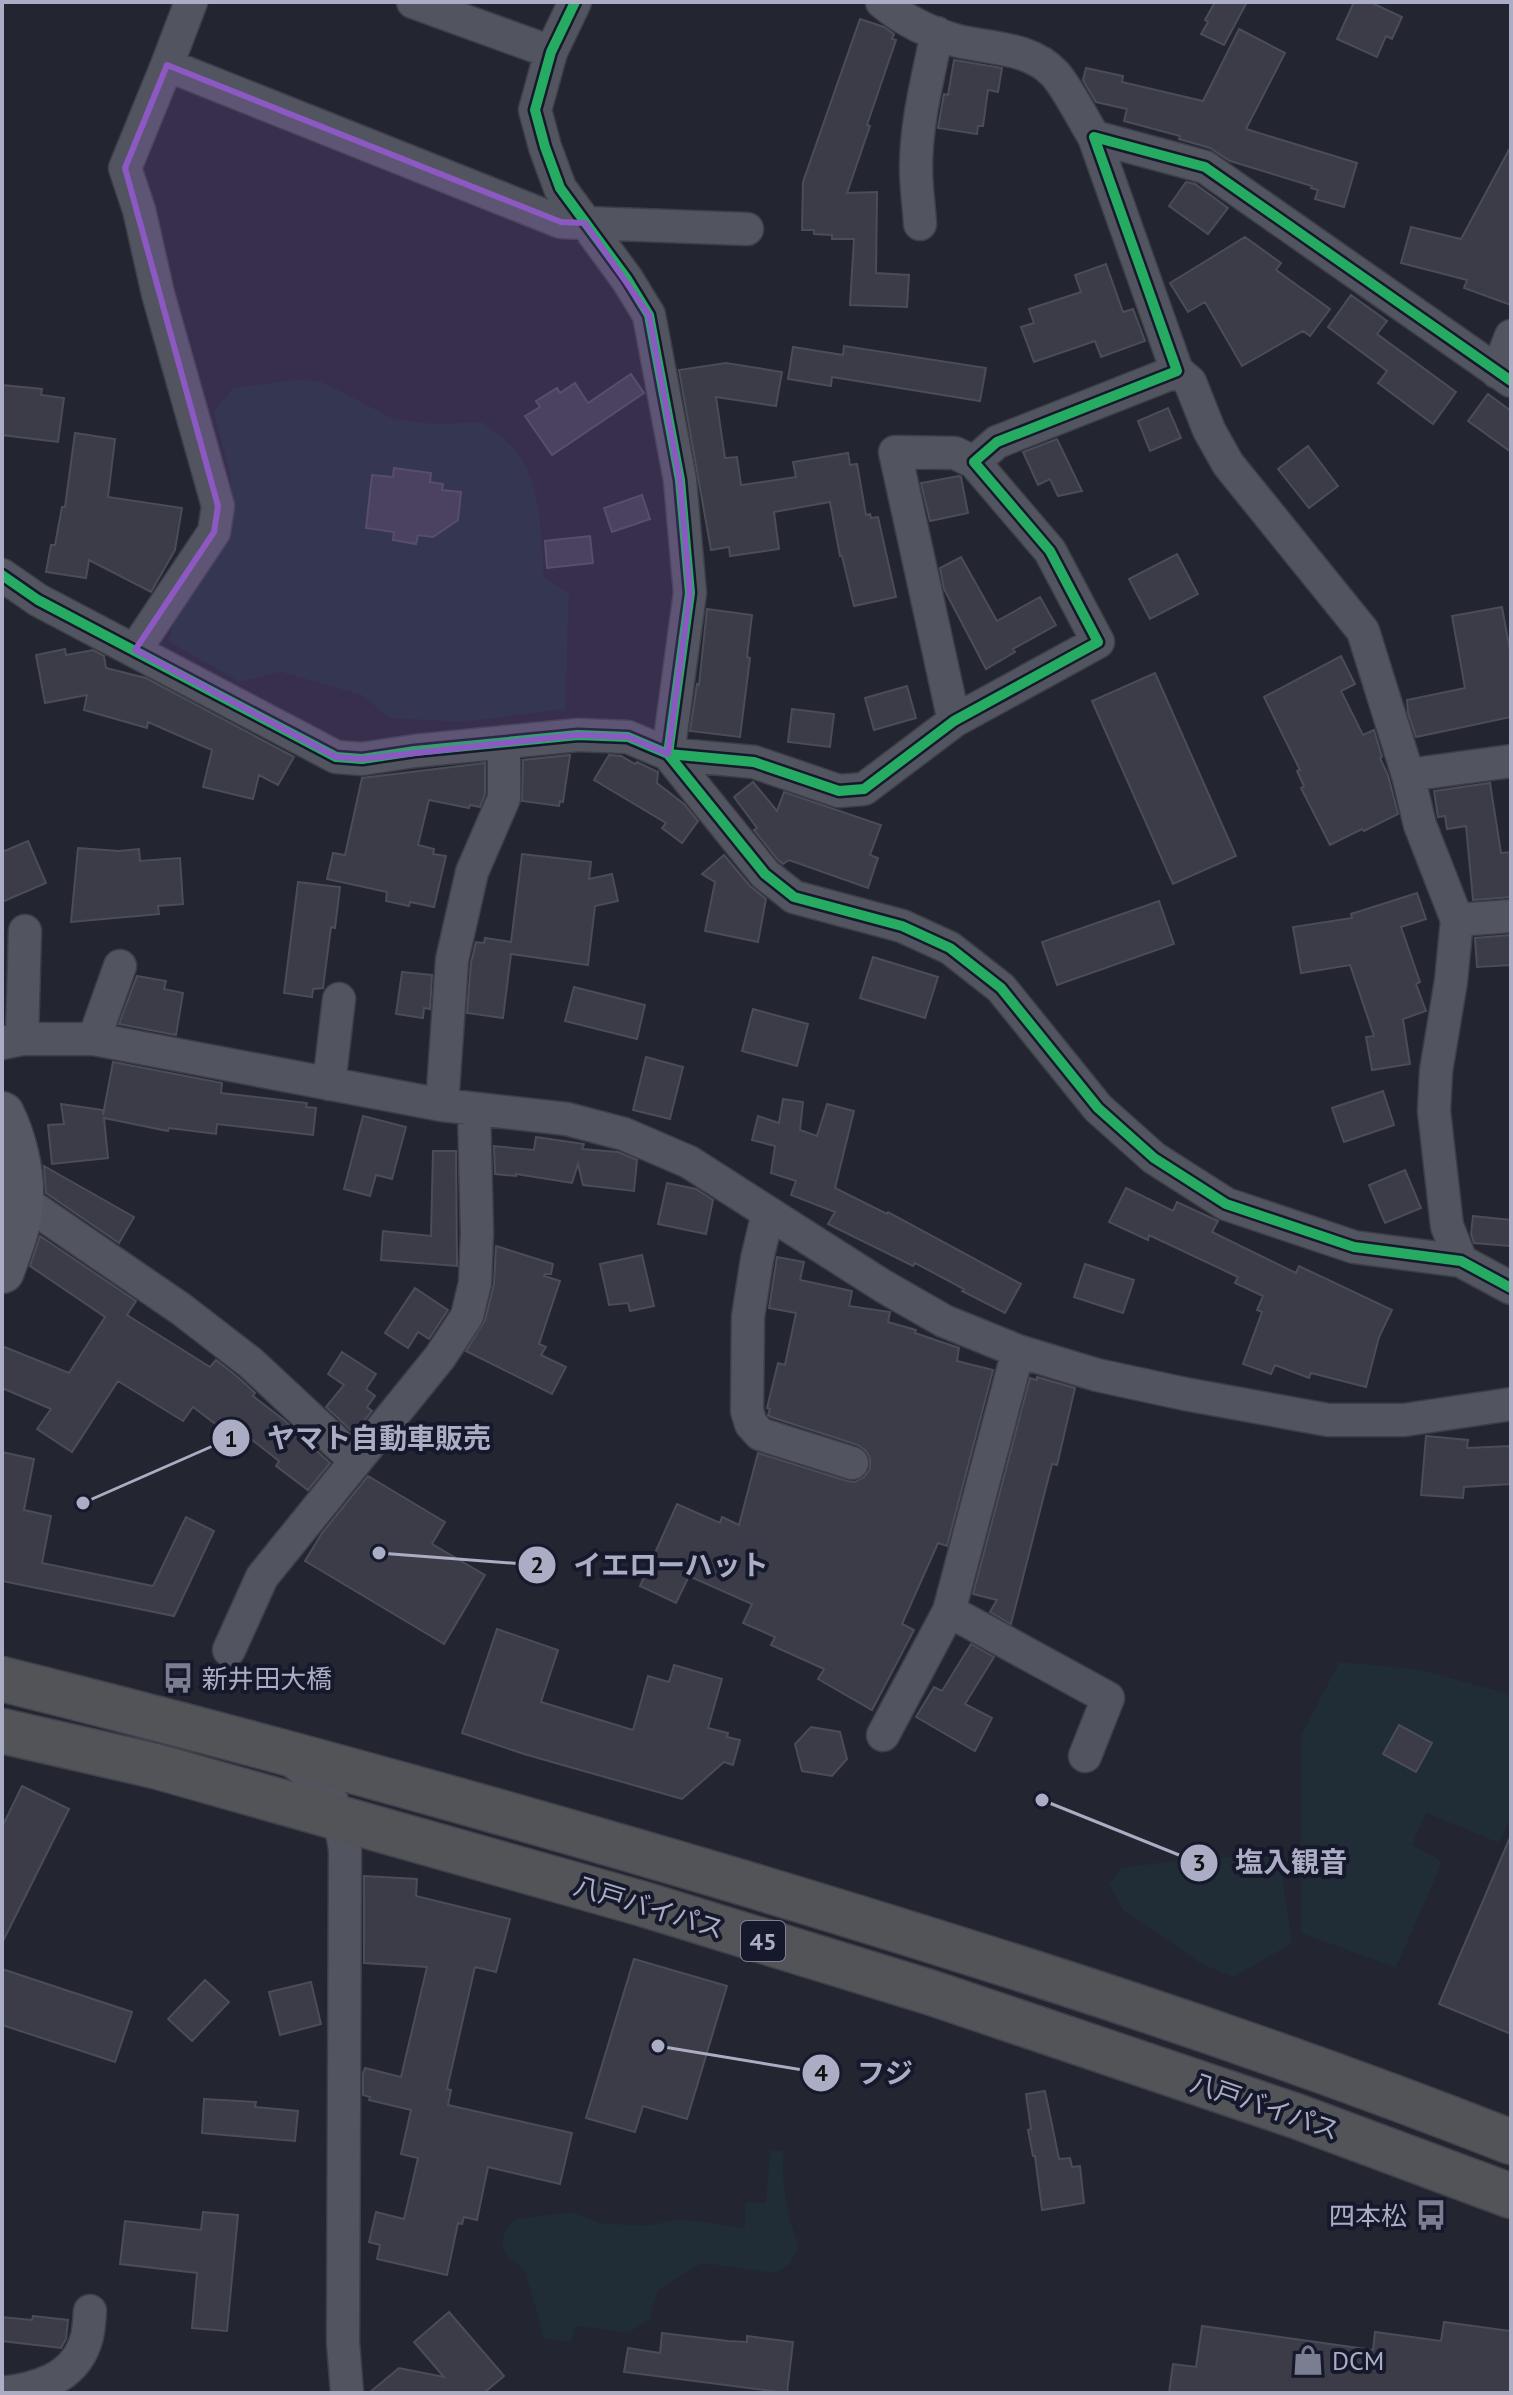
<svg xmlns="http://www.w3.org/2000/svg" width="1513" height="2395" font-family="'PT Sans','Noto Sans JP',sans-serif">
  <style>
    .green { fill: #202d36 }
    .building { fill: #3b3c47; stroke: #4a4c58; stroke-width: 2 }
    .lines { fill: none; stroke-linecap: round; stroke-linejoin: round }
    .street-casing { stroke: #3d3f48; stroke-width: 35 }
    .secondary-casing { stroke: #3d3f48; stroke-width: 47 }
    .highway-casing { stroke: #3f414c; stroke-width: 47 }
    .street { stroke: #525460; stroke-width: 32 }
    .secondary { stroke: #565864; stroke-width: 44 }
    .highway { stroke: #525458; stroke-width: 44 }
    .cycleway-casing { stroke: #16192b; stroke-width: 15 }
    .cycleway { stroke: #26ab63; stroke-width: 10 }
    .marked { fill: #8b59c1; fill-opacity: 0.2; stroke: #8b59c1; stroke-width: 6; stroke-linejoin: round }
    .labels { text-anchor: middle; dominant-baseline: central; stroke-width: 8; stroke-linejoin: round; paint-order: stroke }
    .shield { fill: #16192b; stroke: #7e8196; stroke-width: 2 }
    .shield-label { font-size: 24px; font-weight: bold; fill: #aaadc4 }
    .poi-label { font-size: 26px; fill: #aaadc4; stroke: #16192b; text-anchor: start }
    .street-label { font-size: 26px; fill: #aaadc4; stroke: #16192b }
    .leader { fill: none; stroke: #aaadc4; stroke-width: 3 }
    .callout-dot { fill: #aaadc4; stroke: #16192b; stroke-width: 3 }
    .mark-label { font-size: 24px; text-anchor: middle; font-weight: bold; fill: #111 }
    .callout-label { font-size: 28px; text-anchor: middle; font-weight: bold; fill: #aaadc4; stroke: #16192b; stroke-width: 8; stroke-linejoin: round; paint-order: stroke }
  </style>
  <rect width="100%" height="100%" fill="#232530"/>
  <path class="green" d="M295,380L320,381L394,419L434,424L482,422C493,431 507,440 516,451C541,479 542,542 544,578L569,593L565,709L464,722L389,718L362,695L281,672L240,682L168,641L175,619L231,513L230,474L214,412L233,388Z
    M1339,1662L1416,1669L1511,1694V1816L1499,1843L1426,1813L1412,1845L1438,1859L1441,1865L1396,1968L1301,1933V1736Z
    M1279,1854L1292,1943L1234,1977L1203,1965L1123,1910L1109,1884L1121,1868L1172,1861Z
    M770,2150L784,2151C781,2184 786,2214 799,2245L790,2264L774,2273L702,2263L658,2290L649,2320L628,2333L576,2326L571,2342L544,2339L525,2271L507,2256L502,2244L505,2230L516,2219L572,2212L599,2223L645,2226L682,2219L745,2228V2203H766Z"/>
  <path class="building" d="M1215,2H1247L1224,45L1201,34L1208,22L1205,20Z
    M1354,2H1370L1402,17L1392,39L1386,36L1377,57L1337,39Z
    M860,19L884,27L894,34L892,39L896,40L867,125L870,126L847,193L877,192L876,273L909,275L907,307L850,305L854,239H832V235L814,234V230H802L803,182Z
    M1239,29L1285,53L1246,129L1357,163L1344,207L1315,199L1318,190L1311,188L1312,186L1230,161L1210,148L1179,139L1180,136L1124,121L1127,109L1096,102L1083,80L1086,68L1123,76L1122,82L1203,101Z
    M954,60L1002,68L998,92L988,90L983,126H978L977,134L938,128L944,94L948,95Z
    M1511,146V305L1464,288L1467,280L1401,263L1411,227L1461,239Z
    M1186,182L1195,184L1228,208L1208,234L1169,206Z
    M1245,237L1281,263L1276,270L1330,309L1310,336L1303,331L1242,366L1205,302L1188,312L1170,283Z
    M1106,264L1123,312L1133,309L1145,341L1101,357L1095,341L1034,362L1021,327L1034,323L1029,309L1081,292L1075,275Z
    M1351,295L1387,321L1377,334L1456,392L1433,424L1378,383L1387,371L1328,327Z
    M844,346L986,368L980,401L832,377L831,386L788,379L793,347L843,355Z
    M726,363L782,372L776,406L716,397L725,458L737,457L741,485L796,477L793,462L848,453L850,465L857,464L866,515L870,514L871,518L878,517L896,597L854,606L842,556H840L830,502L774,512L779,549L730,556L729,547L711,550L679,370Z
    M631,374L644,393L552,455L525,416L540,407L536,401L557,388L560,393L575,383L588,403Z
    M2,385L42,389L41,395L64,398L58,442L2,435Z
    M1488,394L1511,411V452L1468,421Z
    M1168,408L1181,438L1150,451L1138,421Z
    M75,433L115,439L108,497L182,508L175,550L151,592L89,560L86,578L46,572L51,545H55L62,507H65Z
    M1057,439L1082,491L1058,496L1050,479L1038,485L1023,452Z
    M1308,446L1338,486L1309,508L1278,469Z
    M394,468L431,473L430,482L443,484L442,490L461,492L458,520L433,537L418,535L416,544L393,540L394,532L366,528L372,475L393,477Z
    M959,476L961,477L968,513L930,521L921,483Z
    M642,495L650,519L612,532L604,508Z
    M590,536L593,563L547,568L545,541Z
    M1177,554L1198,594L1150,619L1129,579Z
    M961,557L997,621L1040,597L1056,625L1013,649L1015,652L986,669L944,589L940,568Z
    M1502,607L1511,656V717L1416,737L1408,713L1407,700L1465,688L1452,616Z
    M707,609L752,615L747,657L750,658L740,737L690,731L697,684L699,685Z
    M65,649L66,655L93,650L104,656L106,668L146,678L294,757L278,785L259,775L253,799L203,787L212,750L148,722L147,728L84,710L87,695L45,703L36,655Z
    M1341,656L1355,684L1341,691L1363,735L1374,730L1382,757L1380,758L1388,775L1398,814L1364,831L1362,829L1330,845L1301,788L1304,786L1297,771L1300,770L1264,697Z
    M1155,673L1236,856L1173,884L1092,701Z
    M907,686L916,718L874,730L865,698Z
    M792,709L834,714L830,747L788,742Z
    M570,755L563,802L560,801L559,806L522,801L523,760Z
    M609,755L621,756L635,764L637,762L658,772L657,783L684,804L698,821L682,843L662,828L666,823L594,780Z
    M485,763V794L480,807L470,805L469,808L429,800L418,845L434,849L433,854L446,856L434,907L410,902L409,906L386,901L387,892L327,879L333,853L345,855L362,778Z
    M753,782L777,811L784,792L881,825L870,855L878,858L868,888L789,860L783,864L778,860L754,830L757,828L734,797Z
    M1490,783L1501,853L1511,852V897L1473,900L1466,826L1447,829L1445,816L1438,817L1434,791Z
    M28,841L46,883L2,902V852Z
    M78,848L119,851L139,849L140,861L180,858L183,904L158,906L159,914L71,922Z
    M522,854L591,862L589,879L612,874L618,901L595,906L588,965L511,954L503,1018L467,1013L471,963L476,942L484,943L485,938L511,942Z
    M724,855L750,886L766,899L758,942L705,931L715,882L702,874Z
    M298,882L340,887L335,928L331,927L323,988L313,989L312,997L284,993Z
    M1417,893L1426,919L1401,927L1420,982L1416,984L1426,1011L1403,1019L1410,1064L1372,1070L1366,1037L1374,1036L1350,965L1301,973L1293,927L1352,918L1351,914Z
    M1159,901L1174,944L1057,985L1042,942Z
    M1511,935V965L1477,967L1475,938Z
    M873,957L938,977L925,1018L860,998Z
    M402,972L432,975L430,1009L424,1008L423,1018L396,1014Z
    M137,976L166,981L164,989L183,993L176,1035L119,1024Z
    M574,987L645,1005L637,1039L565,1021Z
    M753,1009L808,1024L797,1066L742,1051Z
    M646,1057L683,1067L670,1119L633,1110Z
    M113,1062L222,1083L221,1093L307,1103L306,1107L316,1108L313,1135L217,1124L216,1134L169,1128L168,1131L104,1118L108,1158L52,1164L48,1125L64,1124L61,1104L103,1110V1115Z
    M1383,1091L1394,1125L1344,1142L1332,1108Z
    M783,1099L803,1102L800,1130L817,1136L827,1104L854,1111L835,1188L887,1214L888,1212L1021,1284L1005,1313L962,1291L964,1289L915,1263L913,1266L828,1224L835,1212L791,1195L796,1181L771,1173L775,1146L752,1140L758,1116L779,1123Z
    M363,1116L406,1127L392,1179L376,1175L370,1196L344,1189Z
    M536,1137L584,1144L582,1149L618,1152L637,1160L634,1191L583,1185L578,1164L572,1183L516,1174V1176L495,1174L494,1146L534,1150Z
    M433,1151H456L457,1266L381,1260L383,1231L431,1236Z
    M44,1166L134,1217L119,1243L46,1193Z
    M1405,1170L1421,1208L1385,1223L1369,1185Z
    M667,1183L696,1189L713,1200L706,1234L658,1224Z
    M1126,1188L1173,1211L1177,1202L1218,1221L1212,1232L1296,1273L1299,1266L1392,1310L1379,1337L1366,1387L1311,1373L1309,1378L1275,1365L1271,1374L1243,1364L1262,1312L1257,1310L1263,1296L1235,1283L1238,1277L1149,1235L1148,1240L1109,1222Z
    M1473,1216L1511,1220L1510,1246L1474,1243L1471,1234Z
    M40,1236L136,1301L127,1315L210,1367L216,1360L239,1378L255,1393L253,1396L284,1420L330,1463L308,1490L276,1466L279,1461L232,1424L226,1432L193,1407L183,1421L118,1381L72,1452L37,1429L51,1409L2,1388V1346L69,1373L105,1317L30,1266Z
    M496,1246L553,1264L551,1274H545L544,1276L560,1281L539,1344L546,1347L541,1355L566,1367L552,1394L466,1351L485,1320L494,1284Z
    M642,1255L654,1306L630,1311L628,1303L609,1305L600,1264Z
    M777,1257L804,1262L800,1280L852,1291L849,1306L890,1312L888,1322L916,1330L915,1333L959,1348L957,1361L993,1370L947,1546L938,1543L902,1624L914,1630L872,1710L818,1679L824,1669L771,1645L775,1637L743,1623L752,1604L689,1576L676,1603L640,1586L677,1504L720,1523L722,1517L739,1525L758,1453L847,1481L855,1482L864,1477L870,1469V1458L866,1451L858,1445L771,1417L768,1415L770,1409L767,1408L778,1363L785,1365L796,1313L769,1308Z
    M1085,1264L1134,1280L1123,1313L1074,1297Z
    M415,1288L448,1310L429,1339L418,1332L408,1348L385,1333Z
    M342,1352L376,1374L366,1389L375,1396L367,1407L372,1411L354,1433L326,1407L344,1385L328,1374Z
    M1037,1377L1075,1388L1057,1465L1052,1464L1011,1624L990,1612L997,1600L973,1594L1030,1378L1037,1380Z
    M1426,1436L1468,1440L1467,1448L1511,1446V1484L1464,1487L1463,1498L1421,1495Z
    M2,1452L34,1459L24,1510L51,1516L42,1563L153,1586L186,1517L214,1531L174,1616L2,1581Z
    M368,1476L445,1522L432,1544L485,1575L444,1644L305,1561L322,1533Z
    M497,1629L558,1650L541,1702L633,1730L648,1676L669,1682L674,1665L722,1679L708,1728L728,1733L727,1737L740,1740L733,1765L724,1762L682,1799L524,1754L462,1733Z
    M971,1644L994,1657L965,1704L992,1718L975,1751L916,1717L934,1687L942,1691Z
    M1399,1725L1432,1743L1416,1772L1383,1754Z
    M811,1727L840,1732L847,1759L832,1776L802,1771L795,1744Z
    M22,1786L69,1809L2,1943V1827Z
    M1511,1835V2034L1439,2004Z
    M364,1876L417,1879L416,1896L510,1919L496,1972L475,1967L447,2089L451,2090L448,2105L572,2133L560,2184L488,2167L477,2220L464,2217L462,2224L458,2223L447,2275L377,2259L380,2245L369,2242L376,2212L404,2219L418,2158L401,2154L411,2110L369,2100L370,2097L363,2095V2074L365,2068L401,2077L427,1967L364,1963Z
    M634,1959L727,1986L687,2119L643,2106L635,2132L586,2118Z
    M2,1969L132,2012L115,2062L2,2025Z
    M205,1980L229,2002L192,2041L168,2019Z
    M311,1982L321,2024L280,2035L269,1992Z
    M1045,2091L1059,2159L1070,2158L1072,2167L1080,2166L1084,2203L1042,2210L1035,2156H1033L1028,2130L1031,2129L1026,2094Z
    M204,2099L256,2102L255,2107L298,2111L295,2141L202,2133Z
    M203,2212L238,2215L227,2331L192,2328L197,2273L120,2264L125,2221L201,2230Z
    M449,2312L504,2376L484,2393H369L399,2368L444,2377L414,2342Z
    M33,2316L68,2320L66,2339L61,2348L2,2341V2317L32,2320Z
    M1444,2322L1511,2331V2393H1169L1173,2364L1196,2367L1202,2326L1373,2350L1375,2332L1441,2341Z
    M662,2333L728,2341L747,2342V2336L793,2342L787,2393L624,2372L628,2348L660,2353Z"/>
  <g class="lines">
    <defs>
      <path id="street" d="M413,2L551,52
        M575,2L551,52L535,110L545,147L560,188L627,279L649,315L680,480L690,593L668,754L765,874L794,897L902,926L950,948L1001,988L1098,1108L1154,1158L1226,1204L1354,1247L1461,1261L1511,1288
        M882,2C903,20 932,34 958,41C992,49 1030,47 1055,74C1067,87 1084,121 1094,137
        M167,65L191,2
        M920,224C919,206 916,187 916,168C916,122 928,78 937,33
        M1177,371L1190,382L1209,430L1228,464L1363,631L1408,775
        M1497,372L1511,336
        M2,575L38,600L336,757L362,759L415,751L578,735L628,737L668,754L754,762L839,791L864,789L954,721L1098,642L1050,551L974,462L997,442L1177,371L1094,137L1205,167L1511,381
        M135,650L214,532L218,506L158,294L139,210L125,168L167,65L561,222L747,229
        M954,721L895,452L955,453L974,462
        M1457,920L1511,916
        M22,1039L25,931
        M94,1039L120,966
        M2,1043L22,1039H94L442,1105L567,1119L624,1134L689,1162L883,1286L944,1321L1018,1351L1097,1375L1185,1394L1328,1420H1404L1511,1404
        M329,1084L339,999
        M442,1105L452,960L472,872L504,798V742
        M22,1200L181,1309L251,1363L355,1460
        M768,1213L757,1259L748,1317L747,1411L751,1424L760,1434L852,1463
        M1461,1261L1447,1226L1434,1111L1436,1071L1451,981L1457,920L1420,825L1408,775L1511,761
        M949,1611L1108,1698L1085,1756
        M229,1650L262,1577L440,1357L467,1316L475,1283L477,1234L474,1109
        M883,1735L949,1611L1018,1351
        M288,1758C329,1787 338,1801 345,1850L343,2342L347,2393
        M2,2393C36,2389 73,2379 85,2343C89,2334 89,2322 90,2311"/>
      <path id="secondary" d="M2,1114C14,1138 22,1171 21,1198C21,1223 10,1248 2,1271"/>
      <path id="highway" d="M2,1679C251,1741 498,1810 744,1883C1003,1961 1260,2043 1511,2142
        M2,1731L155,1766L643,1904L929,1992L1296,2116L1511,2196"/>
    </defs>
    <use href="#street" class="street-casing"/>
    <use href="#secondary" class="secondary-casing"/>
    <use href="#highway" class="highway-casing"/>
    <use href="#street" class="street"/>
    <use href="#secondary" class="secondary"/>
    <use href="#highway" class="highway"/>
    <defs>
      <path id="cycleway" d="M575,2L551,52L535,110L545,147L560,188L627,279L649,315L680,480L690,593L668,754L765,874L794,897L902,926L950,948L1001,988L1098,1108L1154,1158L1226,1204L1354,1247L1461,1261L1511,1288
        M2,575L38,600L336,757L362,759L415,751L578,735L628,737L668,754L754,762L839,791L864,789L954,721L1098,642L1050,551L974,462L997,442L1177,371L1094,137L1205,167L1511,381"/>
    </defs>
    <use href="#cycleway" class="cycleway-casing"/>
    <use href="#cycleway" class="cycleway"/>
  </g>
  <path class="marked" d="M167,65L561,222L585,223L649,315L680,480L690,593L668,754L628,737L578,735L362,759L336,757L135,650L214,532L218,506L125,168Z"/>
  <defs>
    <symbol id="bus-bare" viewBox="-9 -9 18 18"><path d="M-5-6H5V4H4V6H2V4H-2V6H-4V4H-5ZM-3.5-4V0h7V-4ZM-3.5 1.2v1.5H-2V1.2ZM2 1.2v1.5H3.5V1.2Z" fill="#7b7d90" stroke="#16192b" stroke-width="2.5" paint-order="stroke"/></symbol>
    <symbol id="shop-bare" viewBox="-9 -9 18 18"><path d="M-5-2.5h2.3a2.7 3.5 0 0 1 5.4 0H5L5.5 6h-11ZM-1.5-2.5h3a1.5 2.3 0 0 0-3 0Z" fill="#7b7d90" stroke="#16192b" stroke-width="2.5" paint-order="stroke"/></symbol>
  </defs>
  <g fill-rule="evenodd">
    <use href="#bus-bare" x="156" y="1656" width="44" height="44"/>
    <use href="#bus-bare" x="1409" y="2193" width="44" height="44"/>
    <use href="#shop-bare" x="1286" y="2338" width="44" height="44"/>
  </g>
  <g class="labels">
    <rect class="shield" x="741" y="1921" width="44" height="40" rx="6"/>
    <g class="shield-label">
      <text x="763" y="1941">45</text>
    </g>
    <g class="poi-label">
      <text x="202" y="1678">新井田大橋</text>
      <text x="1407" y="2215" text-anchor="end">四本松</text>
      <text x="1332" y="2360">DCM</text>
    </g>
    <g class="street-label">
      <text transform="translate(649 1907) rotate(17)">八戸バイパス</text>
      <text transform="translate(1265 2106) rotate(19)">八戸バイパス</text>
    </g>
  </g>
  <path class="leader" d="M83 1503L231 1438M379 1553L537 1565M1042 1800L1199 1863M658 2046L821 2073"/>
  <g class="callout-dot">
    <circle cx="83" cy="1503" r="8"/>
    <circle cx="379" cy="1553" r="8"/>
    <circle cx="1042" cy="1800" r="8"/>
    <circle cx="658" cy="2046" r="8"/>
    <circle cx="231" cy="1438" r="20"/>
    <circle cx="537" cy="1565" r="20"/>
    <circle cx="1199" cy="1863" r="20"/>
    <circle cx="821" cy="2073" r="20"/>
  </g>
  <g class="mark-label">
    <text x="231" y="1447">1</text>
    <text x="537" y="1573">2</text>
    <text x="1199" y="1871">3</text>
    <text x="821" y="2081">4</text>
  </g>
  <g class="callout-label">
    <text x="379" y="1448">ヤマト自動車販売</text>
    <text x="671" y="1575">イエローハット</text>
    <text x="1291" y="1872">塩入観音</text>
    <text x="885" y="2083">フジ</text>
  </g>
  <rect width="1513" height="2395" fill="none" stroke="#aaadc4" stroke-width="8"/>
</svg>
